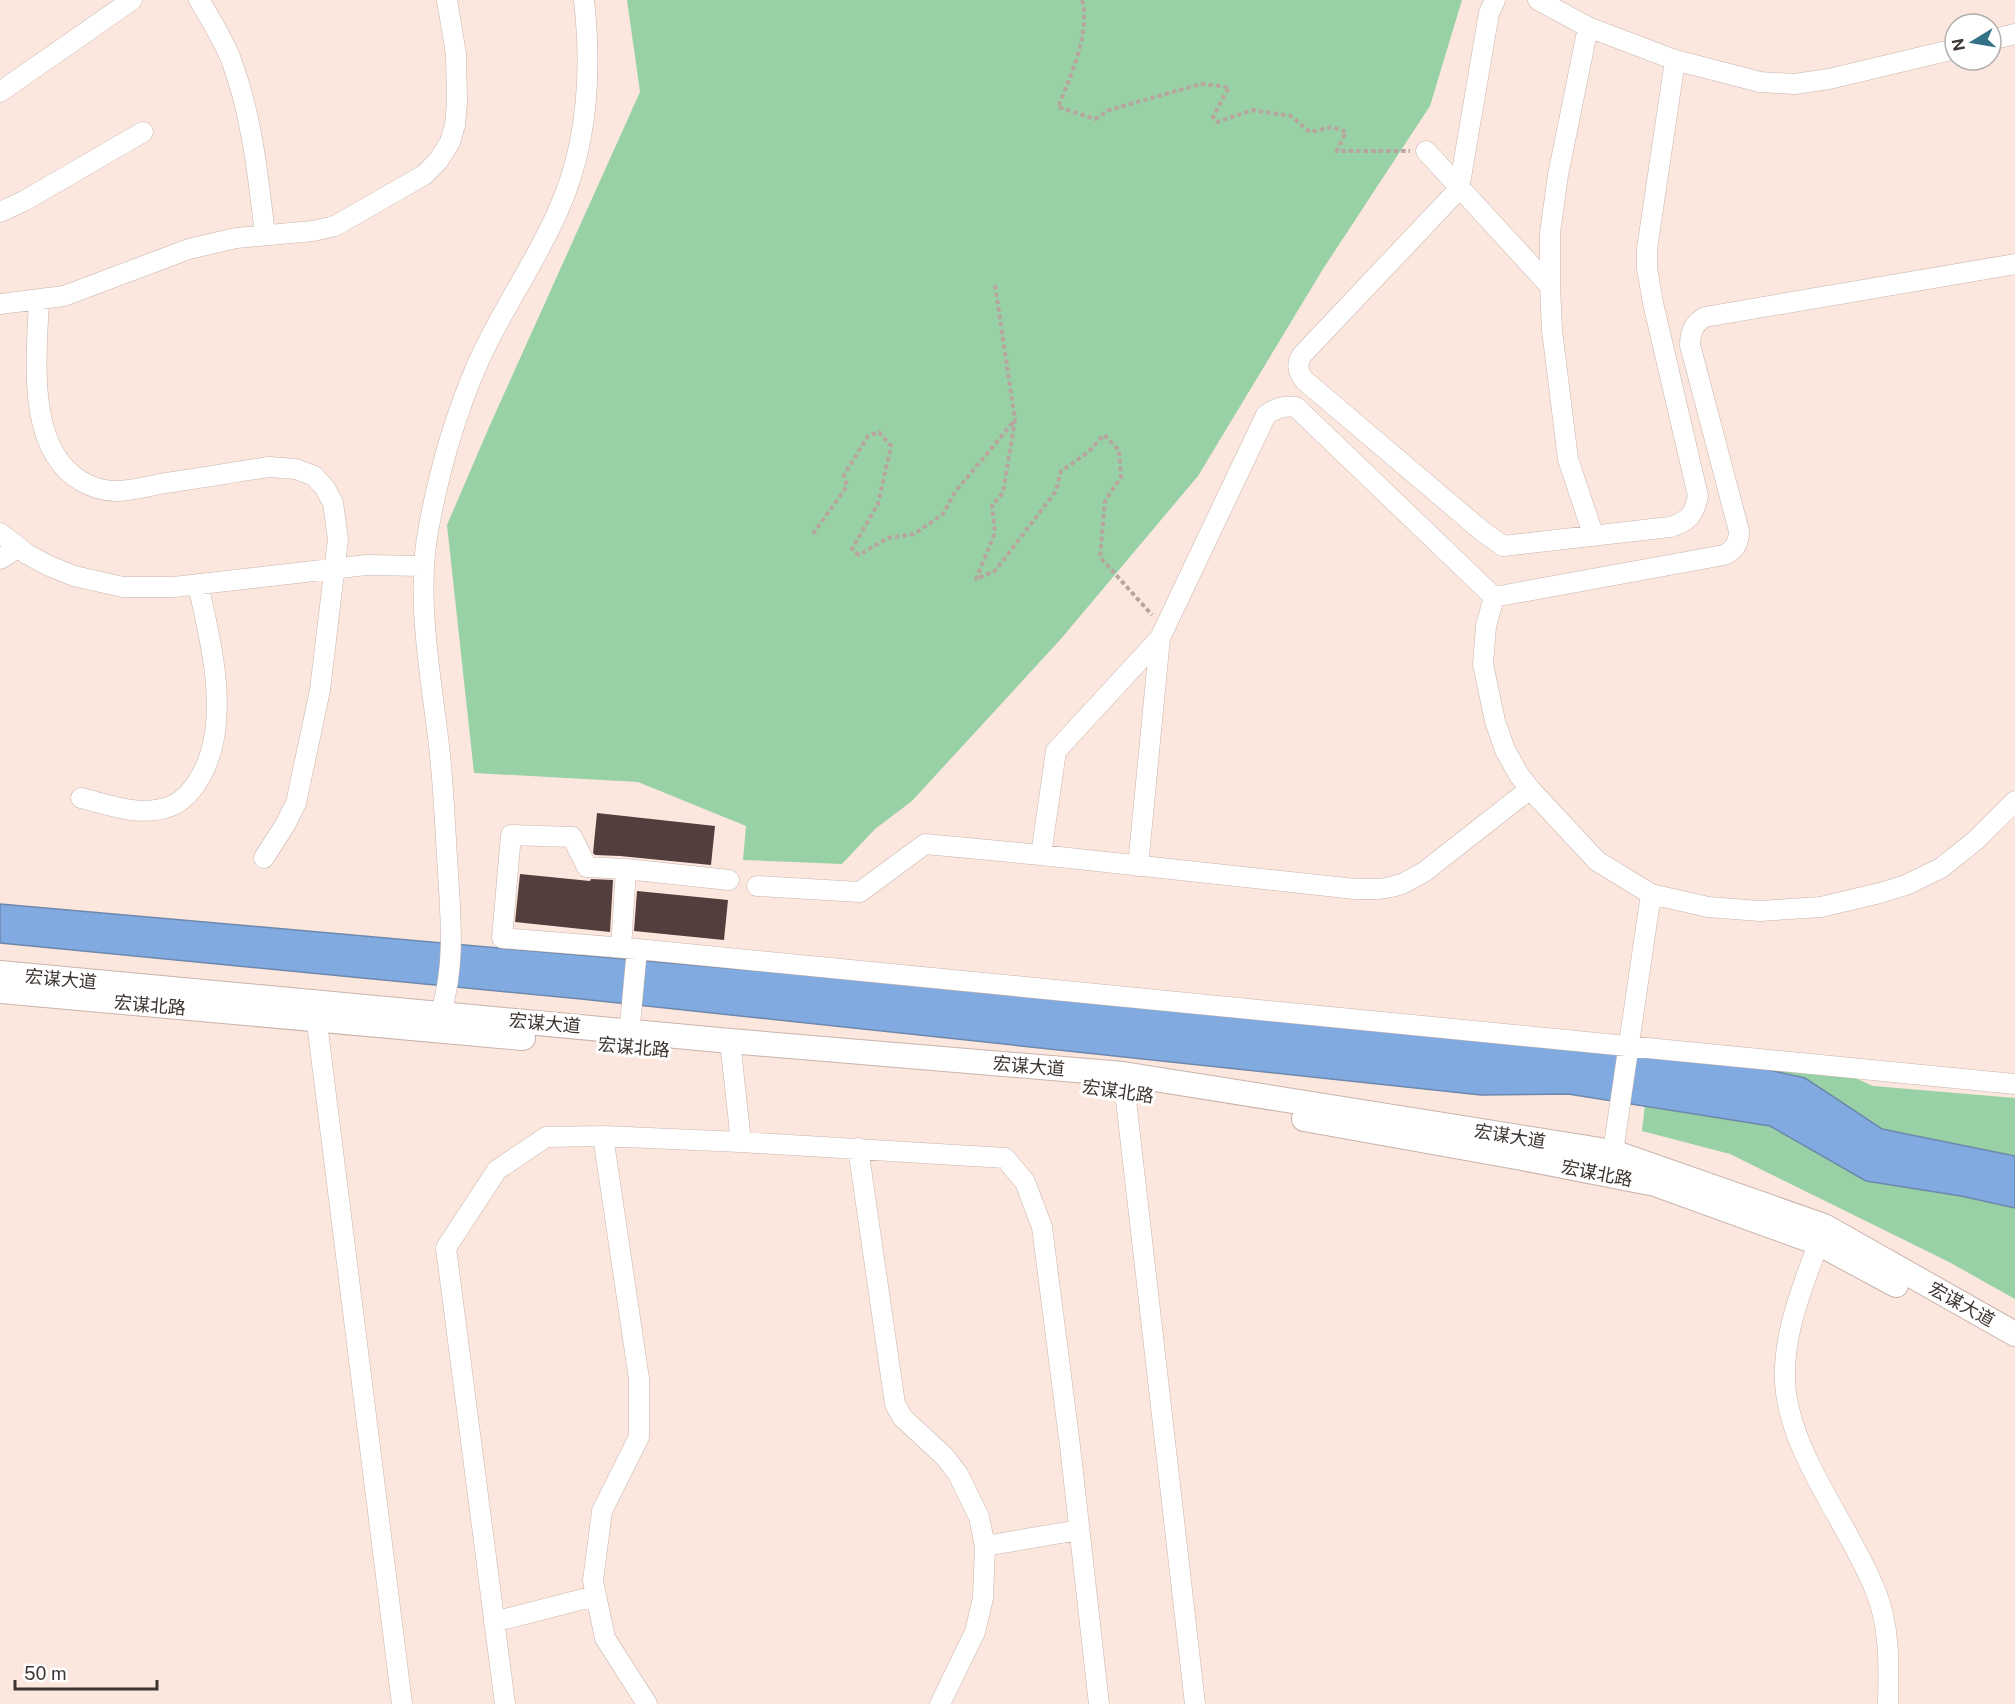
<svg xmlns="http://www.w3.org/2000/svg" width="2015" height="1704" font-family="'Public Sans','Noto Sans SC',sans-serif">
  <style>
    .green { fill: #98d1a6 }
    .water { fill: #81abe0; stroke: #6d88ac; stroke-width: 1.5 }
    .building { fill: #513e3d }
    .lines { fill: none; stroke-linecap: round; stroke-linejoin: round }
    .minor-casing { stroke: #c8b4ac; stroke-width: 21 }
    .major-casing { stroke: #c8b4ac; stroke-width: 26 }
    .path { stroke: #b7a69f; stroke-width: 4; stroke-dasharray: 4.5 3; stroke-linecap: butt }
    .minor { stroke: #fff; stroke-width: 20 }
    .major { stroke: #fff; stroke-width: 24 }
    .labels { text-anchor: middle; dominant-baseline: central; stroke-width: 6; stroke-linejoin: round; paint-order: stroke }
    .street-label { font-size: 18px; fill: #3d3531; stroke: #fff }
  </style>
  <rect width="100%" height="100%" fill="#fce7de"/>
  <path class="green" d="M627,0H1462L1430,106L1323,269L1198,476L1060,640L912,801L875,829L842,864L743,860L746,826L638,782L474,773L447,525L490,425L640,92Z
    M1652,1040L1846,1074L1873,1086L2015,1098V1299L1949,1262L1730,1154L1642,1131Z"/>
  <path class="water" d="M0,904L1693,1053L1805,1078L1882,1129L2015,1156V1208L1961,1196L1866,1181L1770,1126L1568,1094L1481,1095L581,999L0,943Z"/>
  <path class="building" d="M597,813L715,826L711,865L620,856L595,855L593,853Z
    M520,874L590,881L591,879L613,880L610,932L515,922Z
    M637,891L728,900L724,940L634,931Z"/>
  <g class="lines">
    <defs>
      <path id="minor" d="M199,0C210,18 222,38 230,57C252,114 258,175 265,235
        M1495,0L1489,13L1459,189L1302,355C1296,364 1298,372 1304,380L1482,531L1503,546L1670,527C1688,522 1694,515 1698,496L1653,303L1647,268V249L1675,60
        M1538,0L1588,27
        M1991,40L2015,34
        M0,92L132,0
        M1426,151L1550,286
        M0,212L24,201L143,132
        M39,299C37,355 25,448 81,481C91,487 104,491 116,491C132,491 149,486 165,483C200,478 235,472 269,467L296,469L314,476L325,488L333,503L338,539L320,690L296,803L285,825L264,858
        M0,304L64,296L189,249L236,238L313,231L335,226L424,175L438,161L450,142L455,125L457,102L456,54L447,0
        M0,533L27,554L47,565L74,576L123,587H174L366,565L424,566
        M1593,534L1568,459L1552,330L1550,286V233L1558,175L1588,27L1675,60L1760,82L1795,84L1829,79L1955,49
        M0,559L18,548
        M1494,597L1724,555C1734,551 1739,543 1739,531L1690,345C1690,332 1694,323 1705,317L2015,264
        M1494,597L1486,626L1483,664L1495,721L1505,750L1519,775L1530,789L1597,861L1651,894L1708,907L1760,911L1821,907L1880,893L1906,885L1941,868L1976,840L2015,801
        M81,798C110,805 142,818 171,806C186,800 195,787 202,774C231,720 211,642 198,585
        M1041,855L1355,889H1379L1391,887L1402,884L1424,872L1530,789
        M1138,866L1160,638
        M626,869L729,880
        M757,886L860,892L925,844L1041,855L1056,751L1160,638L1266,415C1276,408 1284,405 1296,407L1494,597
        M621,948L626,869L587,867L572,837L511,835L502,938L637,949L2015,1084
        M315,1007L402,1704
        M441,1013C455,964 451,923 448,872C445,831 444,788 439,746C431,675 415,597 429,526C439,472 455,416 477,365C500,312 535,264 558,211C588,145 592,72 584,0
        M730,1041L741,1142
        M628,1046L637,949
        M1123,1074L1195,1704
        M603,1136L639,1379V1437L602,1511L593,1581L605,1638L647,1704
        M858,1148L895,1404L903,1418L945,1457L958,1474L979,1517L985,1546L983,1598L975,1632L940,1704
        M1613,1152L1651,894
        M1823,1230C1805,1282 1779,1337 1786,1393C1795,1461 1851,1528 1876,1592C1890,1627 1889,1666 1888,1704
        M985,1546L1079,1530
        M494,1622L595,1596
        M505,1704L446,1248L497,1170L546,1137L603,1136L741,1142L1005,1158L1025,1182L1042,1227L1070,1446L1099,1704"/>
      <path id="major" d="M0,973L730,1041L1123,1074L1613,1152L1824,1226L2015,1334
        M0,991L523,1038
        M1304,1119L1522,1158L1655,1184L1818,1243L1896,1285"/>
    </defs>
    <use href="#minor" class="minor-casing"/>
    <use href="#major" class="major-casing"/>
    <path class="path" d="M1082,0C1091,32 1070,78 1058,107L1095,119L1109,110L1201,84L1229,87L1213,117L1217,122L1253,110L1291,116L1310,132L1332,127L1346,132L1337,151H1410
      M995,285L1015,420
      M813,534L847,486L844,475L868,436L879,432L891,446L878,504L852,549L859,555L888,538L914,534L943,514L955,492L1015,420L1003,493L992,505L995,533L976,579L995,571L1056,491L1061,471L1087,453L1104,435L1119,450L1121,477L1105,501L1100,557L1152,615"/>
    <use href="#minor" class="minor"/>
    <use href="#major" class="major"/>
  </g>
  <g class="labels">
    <g class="street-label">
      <text transform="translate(61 979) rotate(5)">宏谋大道</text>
      <text transform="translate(150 1005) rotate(5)">宏谋北路</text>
      <text transform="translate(545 1023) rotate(5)">宏谋大道</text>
      <text transform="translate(634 1047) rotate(5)">宏谋北路</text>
      <text transform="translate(1029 1066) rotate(5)">宏谋大道</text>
      <text transform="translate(1118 1091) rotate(8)">宏谋北路</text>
      <text transform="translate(1510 1136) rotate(9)">宏谋大道</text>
      <text transform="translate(1597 1173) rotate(11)">宏谋北路</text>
      <text transform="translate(1962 1304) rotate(29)">宏谋大道</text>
    </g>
  </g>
  <g transform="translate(1973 42) rotate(259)"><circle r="28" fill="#ffffff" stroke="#b1aead" stroke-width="1.5"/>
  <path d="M0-4.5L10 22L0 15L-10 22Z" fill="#347287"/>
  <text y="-9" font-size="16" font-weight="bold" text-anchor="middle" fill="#3d3531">N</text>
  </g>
  <path d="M15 1680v9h142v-9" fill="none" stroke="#3d3531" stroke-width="3"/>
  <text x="24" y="1680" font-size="18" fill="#3d3531" stroke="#ffffff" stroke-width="4.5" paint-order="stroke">50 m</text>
</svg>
